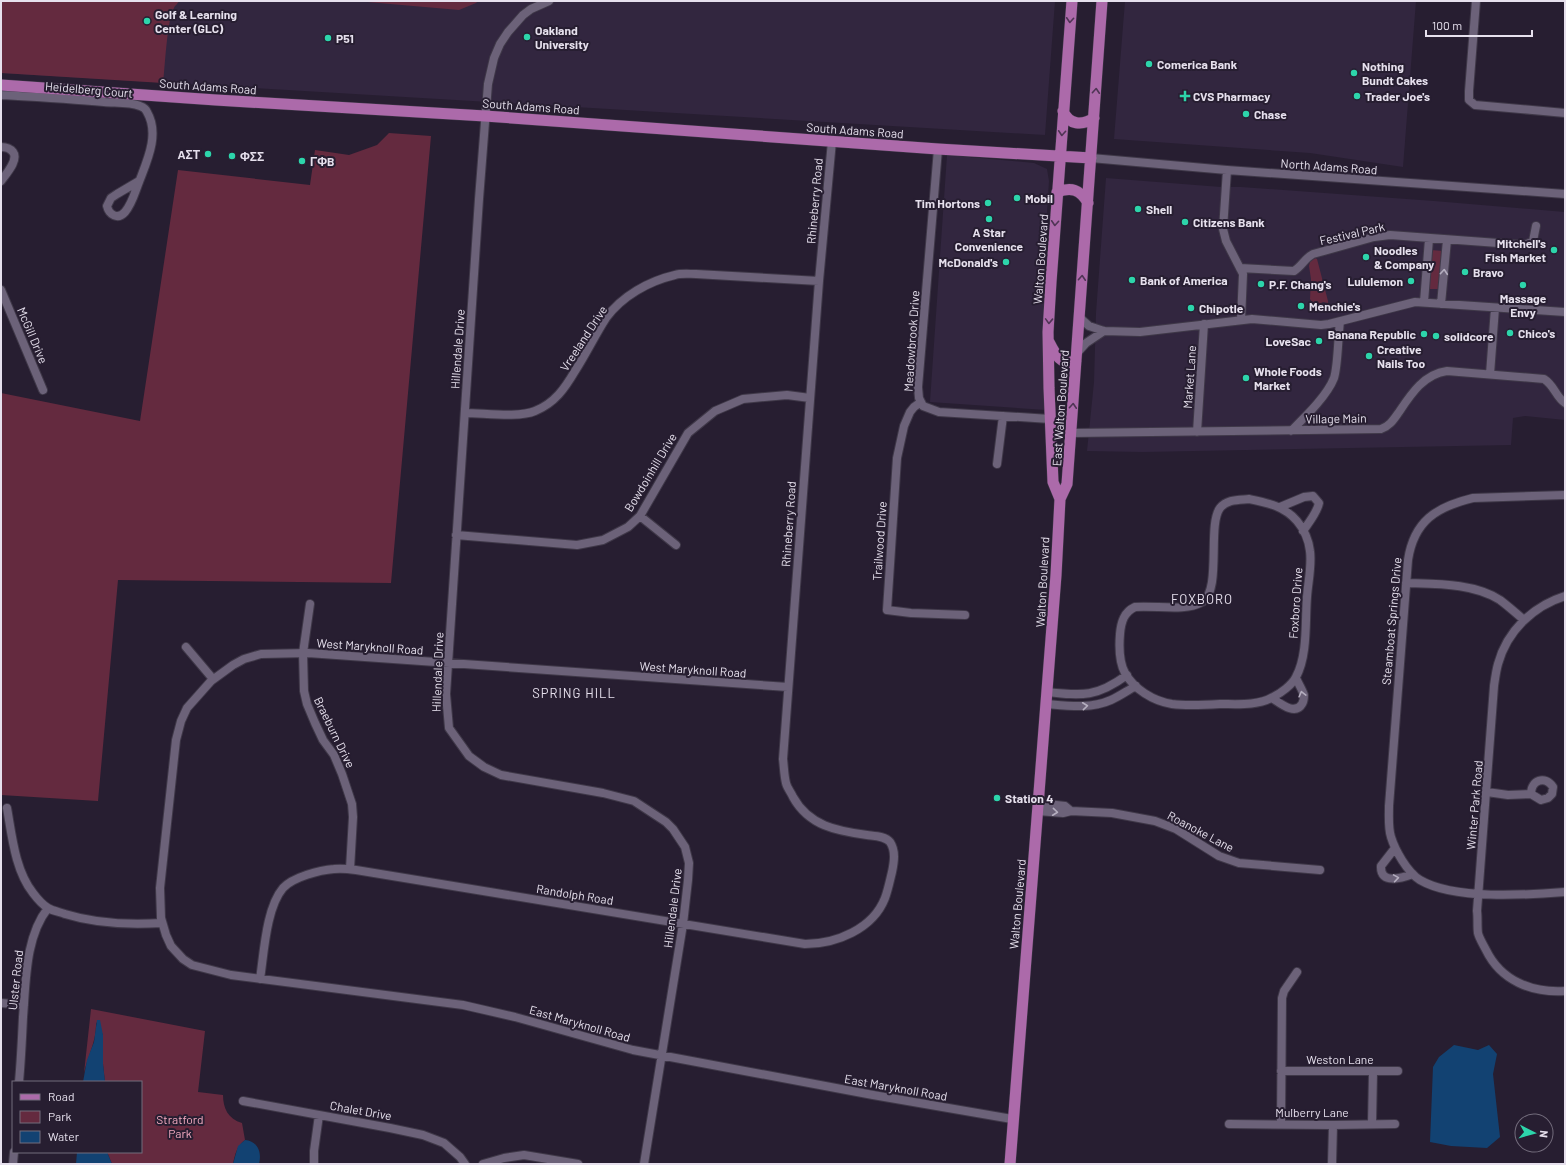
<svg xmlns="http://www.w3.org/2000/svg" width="1566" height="1165" font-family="Barlow,sans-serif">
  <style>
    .built { fill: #32263f }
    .green { fill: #642a3f }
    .water { fill: #124272 }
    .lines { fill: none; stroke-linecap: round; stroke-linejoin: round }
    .minor-casing { stroke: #3f3848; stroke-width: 10 }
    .major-casing { stroke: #3f3848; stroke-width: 12 }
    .minor { stroke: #6c6279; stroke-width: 8 }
    .major { stroke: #ac6aaa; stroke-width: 11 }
    .oneway { stroke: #4f3555 }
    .oneway2 { stroke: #b5aebf }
    .poi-dot { fill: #2dd5ab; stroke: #271e31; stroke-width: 1.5 }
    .labels { text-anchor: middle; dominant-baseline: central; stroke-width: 4; stroke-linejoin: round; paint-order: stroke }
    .poi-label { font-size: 12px; font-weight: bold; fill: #e6e0ed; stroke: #271e31; text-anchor: start }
    .street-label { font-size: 12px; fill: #e6e0ed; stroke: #271e31 }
    .park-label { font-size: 12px; fill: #f4abc1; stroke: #271e31 }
    .neighbourhood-label { font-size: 13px; letter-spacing: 1px; fill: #e6e0ed; stroke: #271e31 }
  </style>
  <rect width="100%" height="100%" fill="#271e31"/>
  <path class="built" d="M1,1H1055L1045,135L1,73Z
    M1125,1H1416L1403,167L1310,153L1114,139Z
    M947,155L1034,163L1047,169L1049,181L1044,259V356L1046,410L930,402Z
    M1106,178L1221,187H1241L1434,201L1565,212V420L1525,416L1513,418L1511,445L1143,452L1087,451L1094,382L1096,313Z"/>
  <path class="green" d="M1,1H179C177,5 175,5 174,8C167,19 165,68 163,83L1,73Z
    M356,1H478L476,3L459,10Z
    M389,133L431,136L391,583L118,580L98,801L1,795V393L140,421L178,170L310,185L315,150L349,155L377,145Z
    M1431,250L1443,251L1439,289H1428Z
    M1315,258L1317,259L1328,301V303L1323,302L1319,304L1317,309L1310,299L1311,279L1309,266L1310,262Z
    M91,1009L205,1031L198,1092L223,1095C223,1108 228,1119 242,1123L245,1140C237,1146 235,1154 233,1164H112L107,1152H141V1082H105L103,1064V1035L96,1022C97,1040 88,1055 84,1073Z"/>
  <path class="water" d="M97,1020H100L103,1035V1064L105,1082H83L87,1060L94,1042Z
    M1454,1045L1478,1050L1489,1045L1497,1054L1493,1074L1500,1137L1487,1148L1451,1146L1430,1142L1433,1067L1439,1057Z
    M245,1140C258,1141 262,1153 259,1164H233L238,1146Z
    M77,1152H107L112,1164H76Z"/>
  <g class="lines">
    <defs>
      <path id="minor" d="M549,1L531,9L523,15L508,32L500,44L494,58L488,84L479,199L446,694L449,728L469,756L484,767L501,775L603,793L634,801L666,822L673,829L685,847L689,863L688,880L683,924L644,1164
        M1476,1L1469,91V100L1475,105L1565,113
        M1,95C35,97 70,99 104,102C115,103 130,102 140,106C143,107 146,109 147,112C160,134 147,161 139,182C135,192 132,204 125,212C118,220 109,215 107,206L111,198L117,194L139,181
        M1,147C6,147 10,148 13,152C19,160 6,174 1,181
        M938,149L918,387L919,398L923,406L939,412L1050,419
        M1091,158L1227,170L1565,194
        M1227,170L1223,229L1226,241L1243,274L1241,320
        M1240,268L1294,271C1302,266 1305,258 1313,254L1374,237L1390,235L1525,245L1533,241L1536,226
        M1,290L43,390
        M1424,302L1429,239
        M1441,304L1447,240
        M1079,317L1089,326L1104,331L1140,332L1252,319L1321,325L1329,324L1415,302L1565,312
        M1077,353L1086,343L1104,331
        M1490,374L1495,308
        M921,402L914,407L910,412L904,426L897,458L887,610L911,613L965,615
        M465,413C484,413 519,418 535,411C555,403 565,388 575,371C586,354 595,335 606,318C622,296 649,281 675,275C681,273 689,274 696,274L819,281
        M1291,431C1305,417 1327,396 1334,378C1338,366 1338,336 1340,322
        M1197,432L1204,324
        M1071,433L1381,429C1390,426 1394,419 1399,412C1411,394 1424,374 1447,371L1544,379C1554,385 1556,397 1565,403
        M997,464L1003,416
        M1565,495L1473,498C1436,507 1414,521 1408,560L1389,806C1389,816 1388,828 1391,837C1395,850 1407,872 1420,880C1454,900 1526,895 1565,892
        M1249,499C1268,503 1284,506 1297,521C1304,529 1309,541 1310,551C1312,566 1308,582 1307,597C1305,621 1308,655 1296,677C1292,685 1281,693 1273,697C1258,706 1237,704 1220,704C1204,705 1187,706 1172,704C1153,701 1134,689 1125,673C1119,662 1119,646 1120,634C1121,622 1124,612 1135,607C1155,605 1185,612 1202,602C1222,591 1207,525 1220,508C1227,499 1239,500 1249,499Z
        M1280,507L1304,497L1313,496L1319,503C1317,513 1309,522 1303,531
        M640,516L676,545
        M456,535L577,545L603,540L628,527L640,516L688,433L715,411L743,399L787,395L810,398
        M1406,583C1436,584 1474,583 1500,600C1508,606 1516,613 1524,620
        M1565,596C1533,606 1507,631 1498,664C1496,671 1495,679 1494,686L1477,911C1478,918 1477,926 1478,933C1479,938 1483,944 1486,950C1501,981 1532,993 1565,991
        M310,604L303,653L304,691L307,704L315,723L323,740L334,755L342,774L352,804L353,817L350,869
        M186,647L213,679
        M788,687L308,653L261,654L244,659L233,665L211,681L187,708L181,721L176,740L160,888L161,918L166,935L171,946L183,959L192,965L231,975L463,1005L515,1017L633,1050L873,1095L1012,1119
        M1047,692C1083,696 1097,697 1127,675
        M1272,698C1280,703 1295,716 1302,704C1304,701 1304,698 1304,695C1302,689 1298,683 1296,678
        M1047,704C1069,706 1091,709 1111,700C1120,696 1128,690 1136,686
        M1487,792L1508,795L1531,794L1541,800L1548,798L1552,794L1553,787C1545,775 1531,780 1531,794
        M1038,803L1065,806L1071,811
        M7,808C12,836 15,870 33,893C36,897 43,905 48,908C53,911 60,912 65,914C97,924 130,925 162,923
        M1038,811L1063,813L1071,811L1112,813L1155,821L1176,829L1219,856L1239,863L1320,870
        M1395,848L1381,866C1380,885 1402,878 1413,874
        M260,979C264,953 266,908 283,888C293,877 320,870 334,869C341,868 349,869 356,870L805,944C836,944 873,929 885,898C888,890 890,880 892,872C894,862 896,851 890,842C885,836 874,836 867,835C837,831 809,826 793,797C791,792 787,788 786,783C784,775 784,767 783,759L819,281L832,141
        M1,1003L24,1005
        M1281,1071H1398
        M19,1082C21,1060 22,1039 23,1017C26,982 25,937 48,908
        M243,1101L390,1128L423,1135L444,1143L460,1157L465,1164
        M1229,1124L1333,1125L1395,1124
        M1281,1124L1282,998L1284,991L1297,972
        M1372,1124L1373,1072
        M13,1164L14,1152
        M314,1164V1151L319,1115
        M483,1164L504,1158L524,1155L578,1164
        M1332,1164L1333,1125"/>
      <path id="major" d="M1,85L216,100L485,116L938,149L1091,158
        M1063,111C1069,125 1082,126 1094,118
        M1057,192C1071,187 1080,189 1088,203
        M1049,342C1055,354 1061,366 1076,361
        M1060,499L1067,484L1102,1
        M1010,1164L1056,575L1060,499L1053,482L1049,388L1048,332L1051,282L1072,1"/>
    </defs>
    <use href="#minor" class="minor-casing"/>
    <use href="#major" class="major-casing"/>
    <use href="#minor" class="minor"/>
    <use href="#major" class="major"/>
  </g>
  <defs><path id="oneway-chevron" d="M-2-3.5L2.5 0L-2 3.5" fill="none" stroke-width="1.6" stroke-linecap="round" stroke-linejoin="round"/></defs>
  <g class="oneway">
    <use href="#oneway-chevron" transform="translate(1070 20) rotate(94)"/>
    <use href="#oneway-chevron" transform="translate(1096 91) rotate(-86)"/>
    <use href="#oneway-chevron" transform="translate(1062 133) rotate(94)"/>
    <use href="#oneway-chevron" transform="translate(1055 223) rotate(94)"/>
    <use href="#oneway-chevron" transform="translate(1082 278) rotate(-86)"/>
    <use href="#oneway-chevron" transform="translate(1049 321) rotate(92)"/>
    <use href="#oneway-chevron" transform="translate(1073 406) rotate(-86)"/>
  </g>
  <g class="oneway2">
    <use href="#oneway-chevron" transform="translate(1444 272) rotate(-85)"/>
    <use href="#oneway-chevron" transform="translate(1302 694) rotate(-104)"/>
    <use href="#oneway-chevron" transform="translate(1085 706) rotate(-6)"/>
    <use href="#oneway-chevron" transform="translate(1055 812) rotate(6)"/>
    <use href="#oneway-chevron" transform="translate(1396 878) rotate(-9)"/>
  </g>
  <g class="poi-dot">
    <circle cx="147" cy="21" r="4"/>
    <circle cx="527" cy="37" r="4"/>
    <circle cx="328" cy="38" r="4"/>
    <circle cx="1149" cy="64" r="4"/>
    <circle cx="1354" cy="73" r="4"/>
    <path d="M1183 90h4v4h4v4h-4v4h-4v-4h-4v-4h4z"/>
    <circle cx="1357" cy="96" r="4"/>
    <circle cx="1246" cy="114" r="4"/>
    <circle cx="208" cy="154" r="4"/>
    <circle cx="232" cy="156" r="4"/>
    <circle cx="302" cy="161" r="4"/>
    <circle cx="1017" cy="198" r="4"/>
    <circle cx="988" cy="203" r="4"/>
    <circle cx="1138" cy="209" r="4"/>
    <circle cx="989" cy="219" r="4"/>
    <circle cx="1185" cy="222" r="4"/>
    <circle cx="1554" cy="250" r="4"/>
    <circle cx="1366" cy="257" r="4"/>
    <circle cx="1006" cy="262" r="4"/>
    <circle cx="1465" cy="272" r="4"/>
    <circle cx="1132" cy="280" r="4"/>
    <circle cx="1411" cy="281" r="4"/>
    <circle cx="1261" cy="284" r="4"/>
    <circle cx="1523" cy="285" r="4"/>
    <circle cx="1301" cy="306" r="4"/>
    <circle cx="1191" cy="308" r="4"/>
    <circle cx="1510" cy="333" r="4"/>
    <circle cx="1424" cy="334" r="4"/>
    <circle cx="1436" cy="336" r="4"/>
    <circle cx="1319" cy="341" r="4"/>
    <circle cx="1369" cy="356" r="4"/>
    <circle cx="1246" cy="378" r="4"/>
    <circle cx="997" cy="798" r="4"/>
  </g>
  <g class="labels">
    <g class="poi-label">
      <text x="155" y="14">Golf &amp; Learning<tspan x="155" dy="14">Center (GLC)</tspan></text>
      <text x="535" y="30">Oakland<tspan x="535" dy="14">University</tspan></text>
      <text x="336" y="38">P51</text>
      <text x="1157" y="64">Comerica Bank</text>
      <text x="1362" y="66">Nothing<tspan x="1362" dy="14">Bundt Cakes</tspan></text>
      <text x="1193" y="96">CVS Pharmacy</text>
      <text x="1365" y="96">Trader Joe's</text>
      <text x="1254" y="114">Chase</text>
      <text x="200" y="154" text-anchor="end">AΣΤ</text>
      <text x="240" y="156">ΦΣΣ</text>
      <text x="310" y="161">ΓΦB</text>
      <text x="1025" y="198">Mobil</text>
      <text x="980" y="203" text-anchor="end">Tim Hortons</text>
      <text x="1146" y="209">Shell</text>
      <text x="1193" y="222">Citizens Bank</text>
      <text x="989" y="232" text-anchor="middle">A Star<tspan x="989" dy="14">Convenience</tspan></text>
      <text x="1546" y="243" text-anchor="end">Mitchell's<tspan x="1546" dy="14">Fish Market</tspan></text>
      <text x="1374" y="250">Noodles<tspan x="1374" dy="14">&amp; Company</tspan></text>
      <text x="998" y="262" text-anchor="end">McDonald's</text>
      <text x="1473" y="272">Bravo</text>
      <text x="1140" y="280">Bank of America</text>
      <text x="1403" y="281" text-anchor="end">Lululemon</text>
      <text x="1269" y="284">P.F. Chang's</text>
      <text x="1523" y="298" text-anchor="middle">Massage<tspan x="1523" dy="14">Envy</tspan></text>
      <text x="1309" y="306">Menchie's</text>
      <text x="1199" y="308">Chipotle</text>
      <text x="1518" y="333">Chico's</text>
      <text x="1416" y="334" text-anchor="end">Banana Republic</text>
      <text x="1444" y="336">solidcore</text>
      <text x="1311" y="341" text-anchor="end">LoveSac</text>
      <text x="1377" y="349">Creative<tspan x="1377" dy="14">Nails Too</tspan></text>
      <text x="1254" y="371">Whole Foods<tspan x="1254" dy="14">Market</tspan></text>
      <text x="1005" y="798">Station 4</text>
    </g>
    <g class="street-label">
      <text transform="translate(208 86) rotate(4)">South Adams Road</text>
      <text transform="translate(89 89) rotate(5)">Heidelberg Court</text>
      <text transform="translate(531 106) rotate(4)">South Adams Road</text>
      <text transform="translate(855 130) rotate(4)">South Adams Road</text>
      <text transform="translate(1329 166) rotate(4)">North Adams Road</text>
      <text transform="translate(814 201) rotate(-85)">Rhineberry Road</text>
      <text transform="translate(1352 233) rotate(-13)">Festival Park</text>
      <text transform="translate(1040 259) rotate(-86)">Walton Boulevard</text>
      <text transform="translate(33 335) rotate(67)">McGill Drive</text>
      <text transform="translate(583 338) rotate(-57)">Vreeland Drive</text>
      <text transform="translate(911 341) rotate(-86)">Meadowbrook Drive</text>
      <text transform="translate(457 349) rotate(-86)">Hillendale Drive</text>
      <text transform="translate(1189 377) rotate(-86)">Market Lane</text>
      <text transform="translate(1060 408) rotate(-86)">East Walton Boulevard</text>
      <text transform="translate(1336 418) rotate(-1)">Village Main</text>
      <text transform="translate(650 472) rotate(-59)">Bowdoinhill Drive</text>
      <text transform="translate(788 524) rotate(-86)">Rhineberry Road</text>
      <text transform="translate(879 541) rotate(-86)">Trailwood Drive</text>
      <text transform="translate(1042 582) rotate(-87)">Walton Boulevard</text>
      <text transform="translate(1295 603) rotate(-86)">Foxboro Drive</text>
      <text transform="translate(1391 621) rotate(-85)">Steamboat Springs Drive</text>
      <text transform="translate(370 646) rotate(4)">West Maryknoll Road</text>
      <text transform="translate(693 669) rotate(4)">West Maryknoll Road</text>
      <text transform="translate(437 672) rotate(-88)">Hillendale Drive</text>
      <text transform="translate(335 732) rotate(64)">Braeburn Drive</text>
      <text transform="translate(1474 805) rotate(-85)">Winter Park Road</text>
      <text transform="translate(1201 831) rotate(28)">Roanoke Lane</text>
      <text transform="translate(575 894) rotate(9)">Randolph Road</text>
      <text transform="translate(1017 904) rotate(-85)">Walton Boulevard</text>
      <text transform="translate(672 908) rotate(-83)">Hillendale Drive</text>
      <text transform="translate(15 980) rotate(-84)">Ulster Road</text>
      <text transform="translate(580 1023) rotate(16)">East Maryknoll Road</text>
      <text x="1340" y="1059">Weston Lane</text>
      <text transform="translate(896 1087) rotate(10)">East Maryknoll Road</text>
      <text transform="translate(361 1110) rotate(10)">Chalet Drive</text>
      <text x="1312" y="1112">Mulberry Lane</text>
    </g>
    <g class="park-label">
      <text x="180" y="1119">Stratford<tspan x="180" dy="14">Park</tspan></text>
    </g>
    <g class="neighbourhood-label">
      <text x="1202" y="599">FOXBORO</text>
      <text x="574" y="693">SPRING HILL</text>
    </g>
  </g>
  <rect width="1566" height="1165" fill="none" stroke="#e6e0ed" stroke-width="4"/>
  <rect x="12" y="1081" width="130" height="72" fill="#271e31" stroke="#736c7c"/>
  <rect x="20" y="1094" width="20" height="6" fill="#ac6aaa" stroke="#736c7c"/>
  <text x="48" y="1101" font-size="12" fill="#e6e0ed">Road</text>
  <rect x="20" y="1111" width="20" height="12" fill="#642a3f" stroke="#736c7c"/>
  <text x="48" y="1121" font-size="12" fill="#e6e0ed">Park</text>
  <rect x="20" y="1131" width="20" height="12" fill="#124272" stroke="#736c7c"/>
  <text x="48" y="1141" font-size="12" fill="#e6e0ed">Water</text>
  <g transform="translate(1534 1133) rotate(96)"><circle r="19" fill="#271e31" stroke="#736c7c"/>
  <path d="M0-3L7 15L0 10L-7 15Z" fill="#2dd5ab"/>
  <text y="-6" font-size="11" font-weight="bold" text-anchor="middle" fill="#e6e0ed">N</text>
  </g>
  <path d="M1426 30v6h106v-6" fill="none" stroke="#e6e0ed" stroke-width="2"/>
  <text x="1432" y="30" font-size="12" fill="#e6e0ed" stroke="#271e31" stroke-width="3" paint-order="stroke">100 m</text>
</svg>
